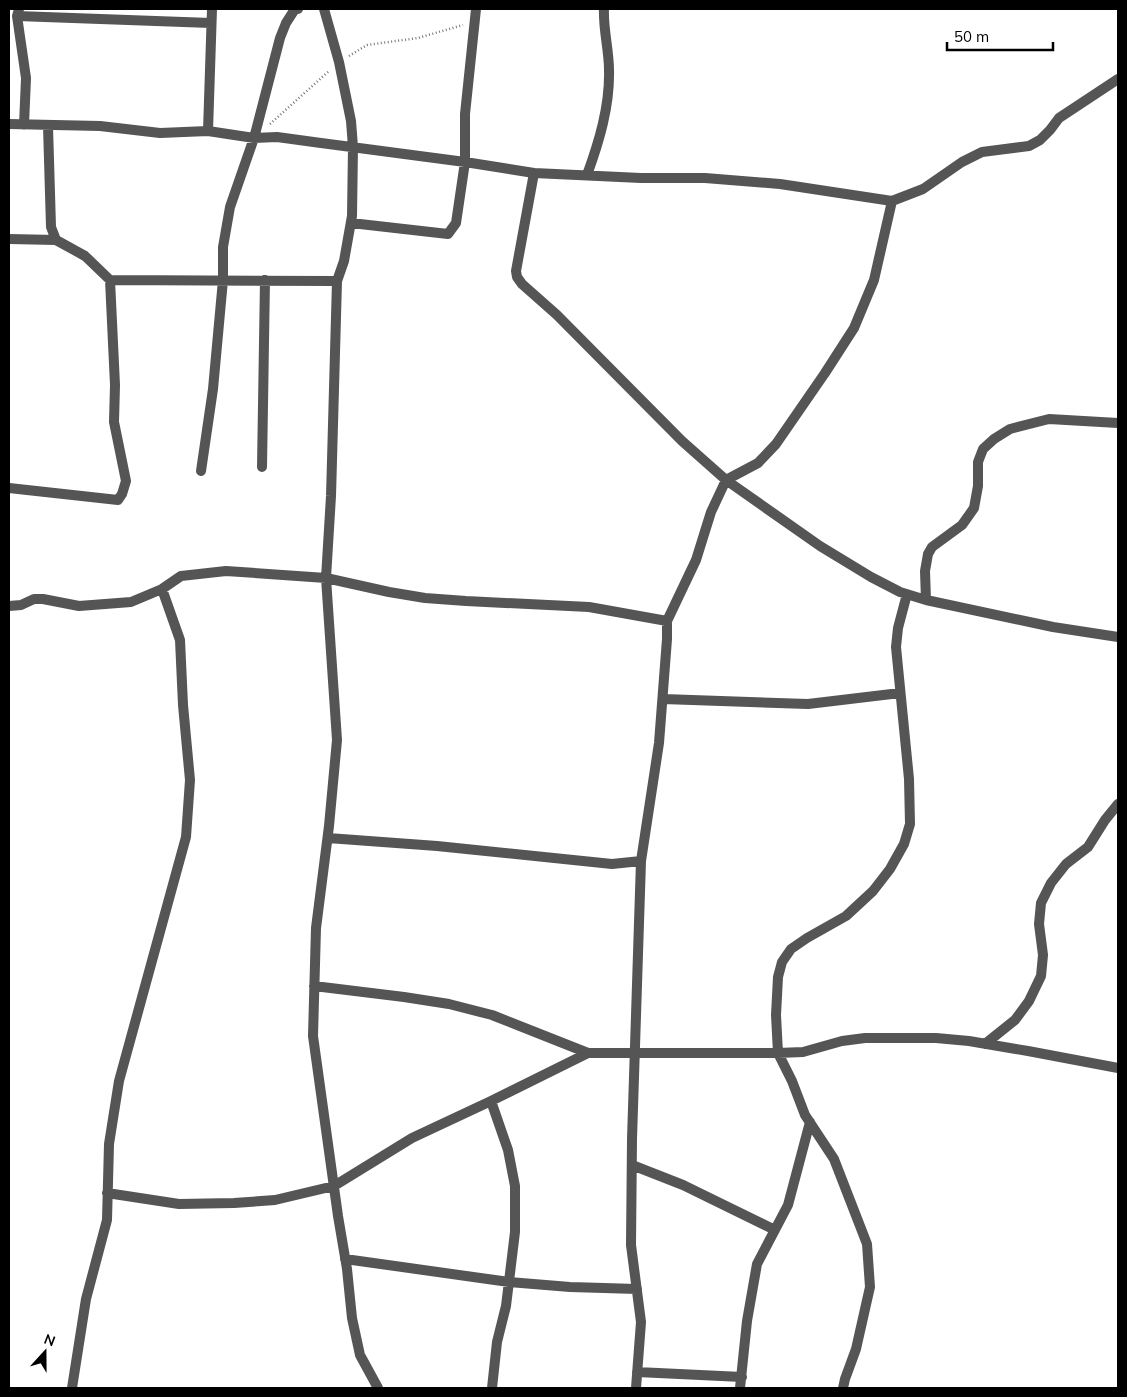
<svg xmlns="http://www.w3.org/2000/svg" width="1127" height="1397" font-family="Mulish,sans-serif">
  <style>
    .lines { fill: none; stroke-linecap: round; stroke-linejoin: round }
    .path { stroke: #777; stroke-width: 2.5; stroke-dasharray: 1 2.5; stroke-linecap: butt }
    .minor { stroke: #555; stroke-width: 10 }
  </style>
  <rect width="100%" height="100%" fill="#fff"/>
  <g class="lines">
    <path class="path" d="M349,56L367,45L418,38L463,25
      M270,124L329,71"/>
    <path class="minor" d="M19,9L17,16L26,78L24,125
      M324,9L339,62L351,121L353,147L352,216L344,261L337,281L331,496L326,578L337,740L329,826L316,928L313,1036L338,1216L347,1269L352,1318L360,1355L378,1388
      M17,16L211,23
      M9,124L100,126L160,133L208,131L254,138L277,137L321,143L465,162L534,173L641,178H705L780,184L892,201L923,189L962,162L982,152L1029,146L1040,140L1050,130L1059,118L1118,79
      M208,131L212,9
      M534,173L516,271L517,277L522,284L557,315L682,441L726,480L820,546L871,577L900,592L926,600L1053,627L1118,637
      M587,175C599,142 610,106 609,70C609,50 603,29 604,9
      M351,223L448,234L456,223L465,162V114L476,9
      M9,239L56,240
      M110,280L337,281
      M262,467L265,280
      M201,471L213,389L223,280V247L230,207L254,138L280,38L286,23L295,9H298
      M9,488L118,500L122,494L126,481L114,422L115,385L110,280L85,256L56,240L51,227L48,126
      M926,600L925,571L928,554L932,547L962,525L974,508L978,486V462L983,449L994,439L1010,429L1049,419L1118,423
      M9,606L21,605L34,599H43L79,606L131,602L162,589L181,576L226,571L326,578L389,592L425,598L466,601L589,607L667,621
      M663,699L808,704L900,693
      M328,838L437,846L612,864L641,861
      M314,986L404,997L449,1004L492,1015L588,1053
      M985,1044L1015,1020L1029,1001L1041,976L1043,955L1039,924L1041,903L1051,883L1066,864L1088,847L1105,820L1118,804
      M491,1101L508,1150L515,1186V1232L506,1306L497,1342L492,1388
      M632,1165L683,1185L775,1230
      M107,1193L179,1204L234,1203L275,1200L334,1186L412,1138L491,1101L588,1053H778L803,1052L842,1041L865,1038H936L969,1041L1028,1051L1118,1068
      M345,1259L509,1282L570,1287L637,1289
      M637,1372L742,1377
      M72,1388L86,1299L107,1220L109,1144L119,1081L186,837L190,780L183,705L180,640L162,589
      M636,1388L641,1322L631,1245L632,1139L641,861L659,743L667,639V621L696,560L711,512L726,480L758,463L776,444L825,373L854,328L874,280L892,201
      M740,1388L747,1321L757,1264L788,1205L810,1122
      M843,1388L845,1379L856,1349L870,1287L867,1244L834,1159L805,1115L792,1081L778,1053L776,1015L778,977L782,962L791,949L807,938L846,916L873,891L890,869L904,844L910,824L909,779L896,647L898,628L907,594"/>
  </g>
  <rect width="1127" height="1397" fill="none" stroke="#000000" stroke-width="20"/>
  <g transform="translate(45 1352) rotate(21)" stroke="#ffffff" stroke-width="4" paint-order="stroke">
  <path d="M0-4L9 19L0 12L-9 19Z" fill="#000000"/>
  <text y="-8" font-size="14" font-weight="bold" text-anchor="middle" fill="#000000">N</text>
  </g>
  <path d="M947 42v8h106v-8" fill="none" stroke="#000000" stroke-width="2.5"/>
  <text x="954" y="42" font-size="15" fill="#000000" stroke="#ffffff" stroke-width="4" paint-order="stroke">50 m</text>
</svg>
